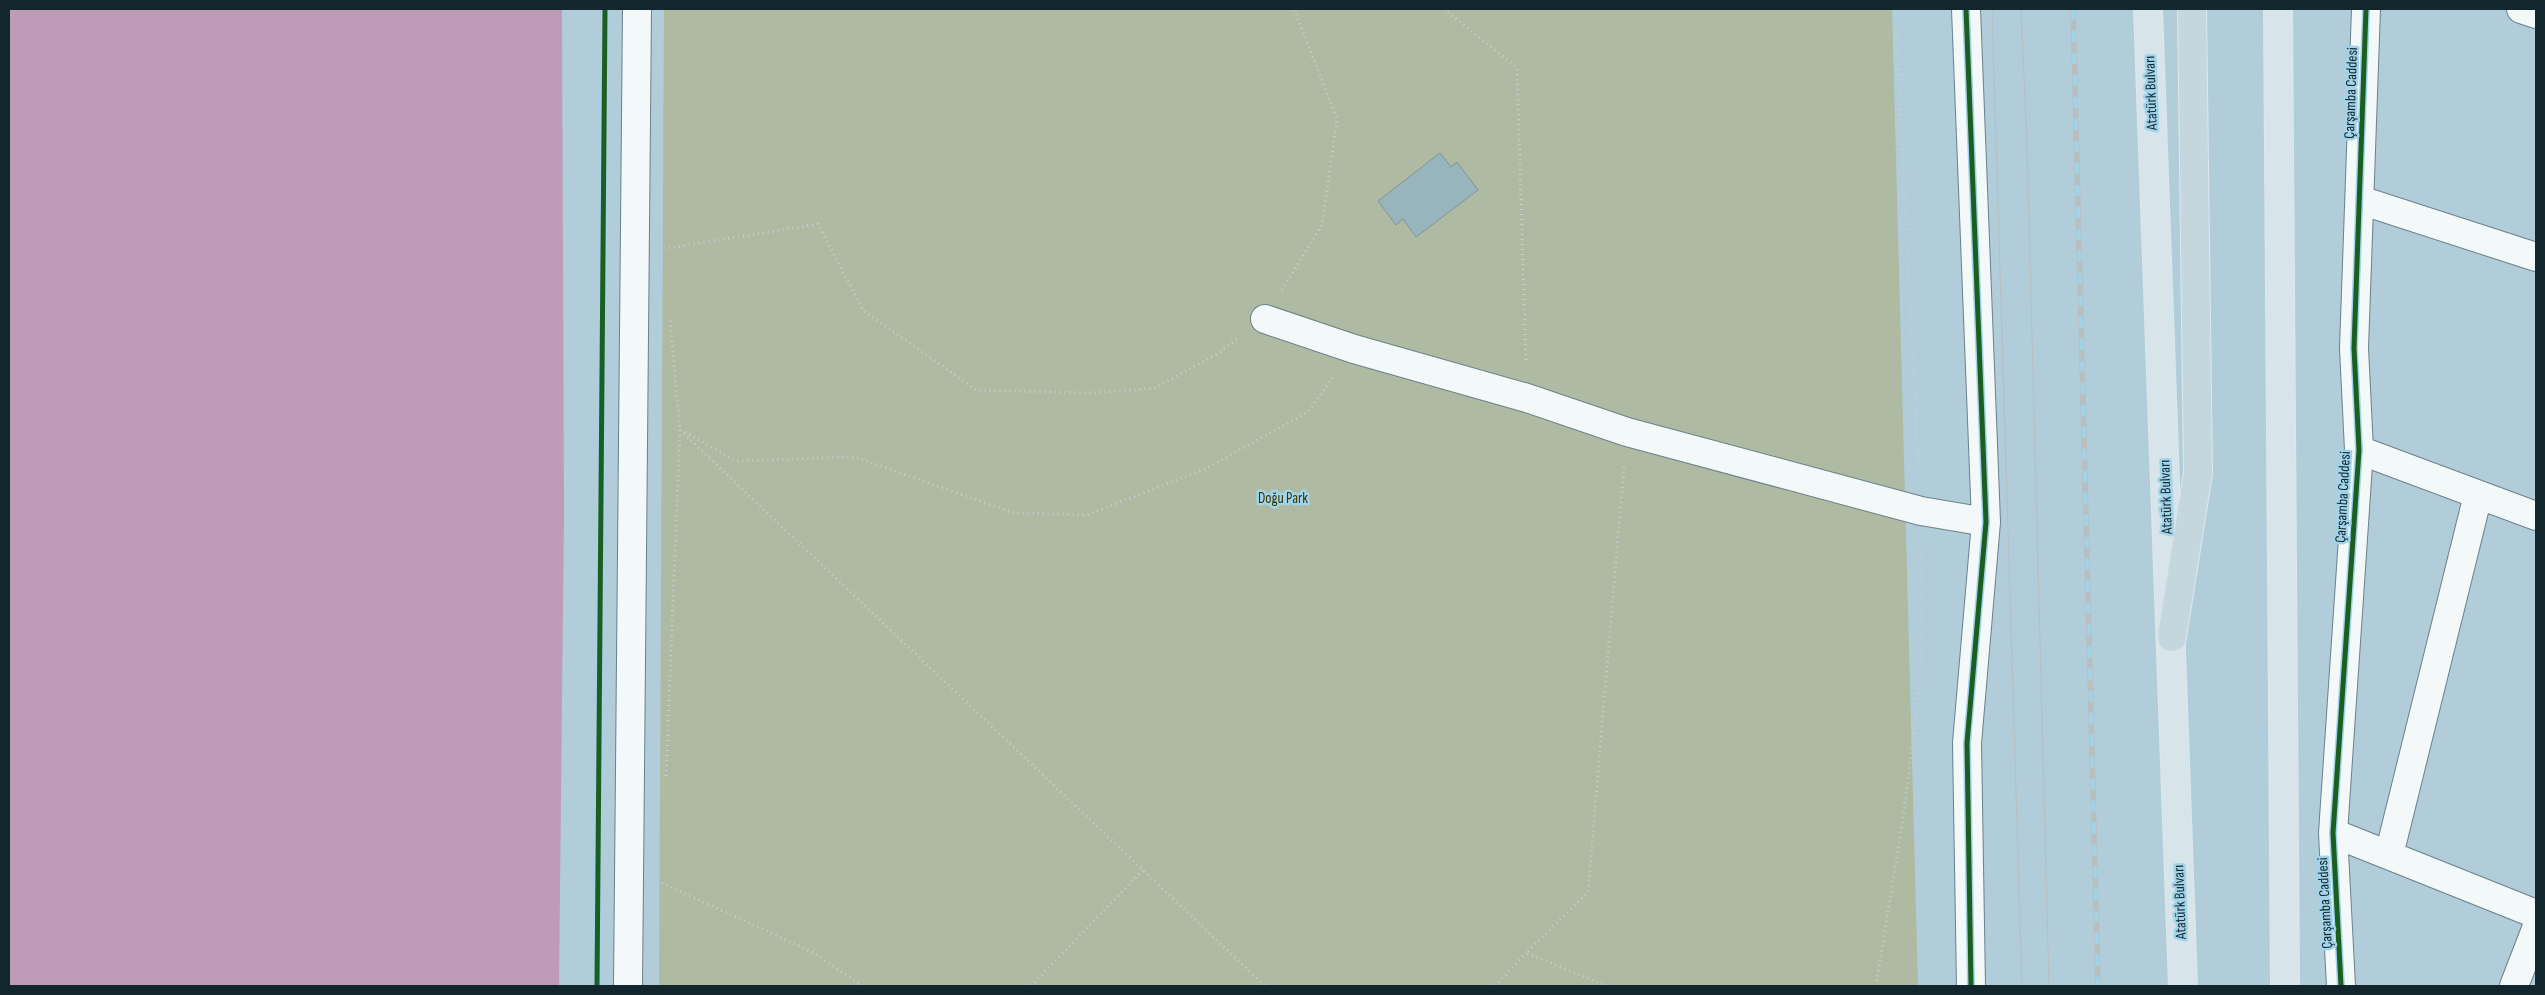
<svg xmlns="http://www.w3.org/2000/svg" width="2545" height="995" font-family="'Sofia Sans Condensed',sans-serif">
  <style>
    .green { fill: #aebaa1 }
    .water { fill: #be9cb7 }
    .building { fill: #98b5bd; stroke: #7d959b }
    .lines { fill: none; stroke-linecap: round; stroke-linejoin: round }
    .minor-casing { stroke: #6b818a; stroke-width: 30 }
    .major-casing { stroke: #dce8ee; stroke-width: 30 }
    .highway-casing { stroke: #dce8ee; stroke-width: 30 }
    .path { stroke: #c7d0d4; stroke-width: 3; stroke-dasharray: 1 4; stroke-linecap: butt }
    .minor { stroke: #f3f8f9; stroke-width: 28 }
    .major { stroke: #d7e4e9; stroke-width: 28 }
    .highway { stroke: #c5d7de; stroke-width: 28 }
    .tram { stroke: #b7bfc1; stroke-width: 1 }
    .rail-casing { stroke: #b7bfc1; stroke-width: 5.5 }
    .rail { stroke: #a1d3e9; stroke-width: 4; stroke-dasharray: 11; stroke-linecap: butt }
    .cycleway-casing { stroke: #a1d3e9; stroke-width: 8 }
    .cycleway { stroke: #1b5e20; stroke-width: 5 }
    .labels { text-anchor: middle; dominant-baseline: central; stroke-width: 5; stroke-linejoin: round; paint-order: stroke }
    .street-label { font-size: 15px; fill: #12262e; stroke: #a1d3e9 }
    .park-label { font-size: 15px; fill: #383500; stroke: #a1d3e9 }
  </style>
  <rect width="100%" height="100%" fill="#b1cdd9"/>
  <path class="green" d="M664,9H1892L1918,986H659Z"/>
  <path class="water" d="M9,9H562L564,514L559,986H9Z"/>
  <path class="building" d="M1440,153L1451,167L1457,162L1478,190L1416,237L1403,219L1396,225L1378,201Z"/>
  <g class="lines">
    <defs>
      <path id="minor" d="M1966,9L1986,522L1967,743L1971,986
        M2521,9L2536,14
        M2360,200L2536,257
        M1265,319L1354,349L1527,398L1627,432L1921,511L1986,522
        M2359,450L2536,516
        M2333,833L2536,914
        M2389,855L2478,495
        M628,986L637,9
        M2341,986L2333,833L2359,450L2354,348L2366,9
        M2514,986L2536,929"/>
      <path id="major" d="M2148,9L2183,986
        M2278,9L2285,986"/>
      <path id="highway" d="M2172,637L2198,473L2192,9"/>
    </defs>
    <use href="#minor" class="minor-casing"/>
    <use href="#major" class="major-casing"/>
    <use href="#highway" class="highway-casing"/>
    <path class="path" d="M1444,9L1517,68L1526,364
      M1895,9L1919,475
      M669,248L818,224L863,310L976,390L1091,393L1155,388L1220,352L1238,338
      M1282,290L1322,225L1337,119L1294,9
      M680,430L1265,986
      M685,432L736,461L855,457L1014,513L1087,515L1207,468L1308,412L1333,377
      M666,776L680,430L670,320
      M662,883L812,952L863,986
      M1031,986L1143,870
      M1495,986L1526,953
      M1607,986L1526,953L1588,892L1624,466
      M1876,986L1903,819L1921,671V544"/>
    <use href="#minor" class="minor"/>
    <use href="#major" class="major"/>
    <use href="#highway" class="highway"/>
    <path class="tram" d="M1992,9L2022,986
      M2021,9L2027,143L2049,986"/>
    <defs>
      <path id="rail" d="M2073,9L2098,986"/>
    </defs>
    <use href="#rail" class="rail-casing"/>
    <use href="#rail" class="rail"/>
    <defs>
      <path id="cycleway" d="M1966,9L1986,522L1967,743L1971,986
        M597,986L605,9
        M2341,986L2333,833L2359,450L2354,348L2366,9"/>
    </defs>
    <use href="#cycleway" class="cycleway-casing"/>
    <use href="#cycleway" class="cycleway"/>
  </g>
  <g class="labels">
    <g class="street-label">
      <text transform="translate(2151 93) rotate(-92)">Atatürk Bulvarı</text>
      <text transform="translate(2351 93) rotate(-88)">Çarşamba Caddesi</text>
      <text transform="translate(2166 497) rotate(-92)">Atatürk Bulvarı</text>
      <text transform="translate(2343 497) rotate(-87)">Çarşamba Caddesi</text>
      <text transform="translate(2180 902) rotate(-92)">Atatürk Bulvarı</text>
      <text transform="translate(2325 903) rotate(-93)">Çarşamba Caddesi</text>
    </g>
    <g class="park-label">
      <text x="1283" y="498">Doğu Park</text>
    </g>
  </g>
  <rect width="2545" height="995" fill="none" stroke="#12262e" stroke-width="20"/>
</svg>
